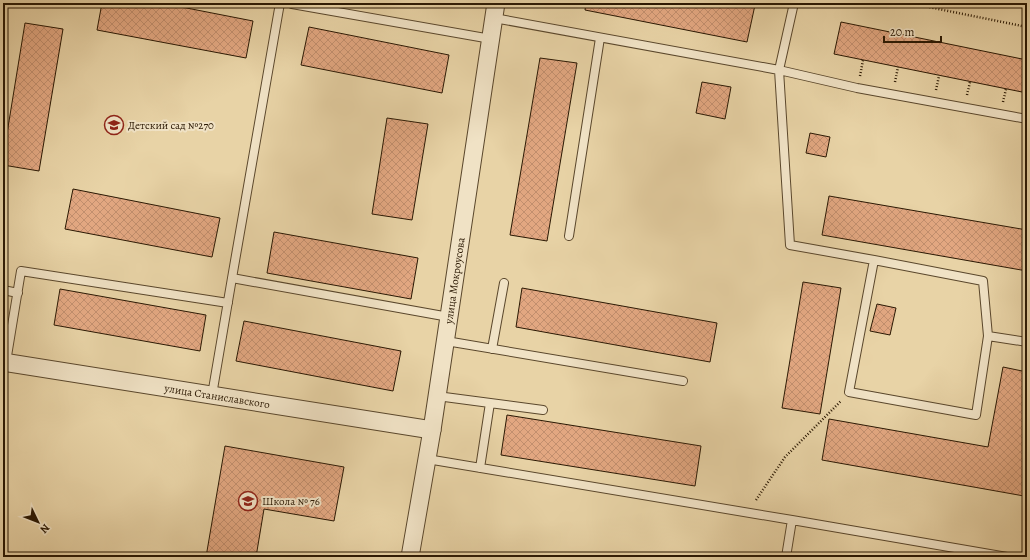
<svg xmlns="http://www.w3.org/2000/svg" width="1030" height="560" font-family="Alegreya,serif">
  <style>
    .building { fill: url(#building-cross-hatch); stroke: #2a1803 }
    .lines { fill: none; stroke-linecap: round; stroke-linejoin: round }
    .lane-casing { stroke: #5a472c; stroke-width: 10 }
    .street-casing { stroke: #5a472c; stroke-width: 19 }
    .path { stroke: #2a1803; stroke-width: 2.5; stroke-dasharray: 1 2; stroke-linecap: butt }
    .lane { stroke: #f0e2c5; stroke-width: 8 }
    .street { stroke: #f0e2c5; stroke-width: 17 }
    .labels { text-anchor: middle; dominant-baseline: central; stroke-width: 4; stroke-linejoin: round; paint-order: stroke }
    .poi-label { font-size: 11px; fill: #2a1803; stroke: #f0e2c5; text-anchor: start }
    .street-label { font-size: 11px; fill: #2a1803; stroke: #f0e2c5 }
  </style>
  <defs>
    <pattern id="building-cross-hatch" width="8" height="8" patternUnits="userSpaceOnUse"><rect width="8" height="8" fill="#e2a781"/><path d="M0 0l8 8M0 8l8-8" fill="none" stroke="#c28f6e"/></pattern>
  </defs>
  <rect width="100%" height="100%" fill="#e8d3a6"/>
  <filter id="stains"><feTurbulence type="fractalNoise" baseFrequency=".005" numOctaves="4"/><feColorMatrix values="0 0 0 0 .2 0 0 0 0 .09 0 0 0 0 .02 0 0 0 .5 -.17"/></filter>
  <radialGradient id="worn" r=".72"><stop offset=".6" stop-color="#630" stop-opacity="0"/><stop offset="1" stop-color="#630" stop-opacity=".3"/></radialGradient>
  <path class="building" d="M102,3H161L253,21L246,58L97,30Z
    M586,3H744L755,5L747,42L585,10Z
    M841,22L1027,60V93L834,54Z
    M25,23L63,29L39,171L3,165V158Z
    M309,27L449,55L442,93L301,65Z
    M540,58L577,63L547,241L510,235Z
    M702,82L731,87L725,119L696,113Z
    M387,118L428,124L412,220L372,214Z
    M810,133L830,137L826,157L806,153Z
    M73,189L220,218L212,257L65,229Z
    M829,196L1027,230V271L822,235Z
    M274,232L418,258L411,299L267,273Z
    M803,282L841,288L820,414L782,408Z
    M522,288L717,323L710,362L516,327Z
    M60,289L206,315L200,351L54,325Z
    M877,304L896,308L890,335L870,331Z
    M244,321L401,351L393,391L236,361Z
    M1003,367L1027,372V478L1024,496L822,460L829,419L988,447Z
    M507,415L701,446L695,486L501,455Z
    M225,446L344,467L334,521L264,509L256,557H206Z"/>
  <g class="lines">
    <defs>
      <path id="lane" d="M291,3L292,4L491,39
        M794,3L779,70L790,245L874,260
        M494,18L779,70L857,88L1027,119
        M569,236L600,38
        M874,260L983,281L988,336L976,415L849,392Z
        M232,278L280,3
        M3,290L18,293
        M988,336L1027,342
        M446,341L683,381
        M492,349L504,283
        M6,362L21,271L228,303
        M212,395L232,278L449,317
        M437,396L543,410
        M427,459L792,520
        M480,468L490,403
        M786,557L792,520L1007,557"/>
      <g id="street">
        <path id="s1" d="M3,362L432,430"/>
        <path id="s2" d="M410,557L432,430L496,3"/>
      </g>
    </defs>
    <use href="#lane" class="lane-casing"/>
    <use href="#street" class="street-casing"/>
    <path class="path" d="M909,3L1027,27
      M860,76L863,60
      M895,82L898,67
      M936,90L939,76
      M967,95L970,82
      M1003,102L1006,89
      M756,500L785,457L841,401"/>
    <use href="#lane" class="lane"/>
    <use href="#street" class="street"/>
  </g>
  <defs>
    <symbol id="school-ring" viewBox="-11 -11 22 22"><circle r="9.5" fill="#f0e2c5" stroke="#8f2418" stroke-width="1.5"/><path d="M0-5L7-2L0 1L-7-2ZM-4 1L0 2.5L4 1V4Q0 6-4 4Z" fill="#8f2418"/></symbol>
  </defs>
  <g fill-rule="evenodd">
    <use href="#school-ring" x="103" y="114" width="22" height="22"/>
    <use href="#school-ring" x="237" y="490" width="22" height="22"/>
  </g>
  <g class="labels">
    <g class="poi-label">
      <text x="128" y="125">Детский сад №270</text>
      <text x="262" y="501">Школа № 76</text>
    </g>
    <g class="street-label">
      <text stroke="none"><textPath href="#s2" startOffset="280">улица Мокроусова</textPath></text>
      <text stroke="none"><textPath href="#s1" startOffset="217">улица Станиславского</textPath></text>
    </g>
  </g>
  <rect width="1030" height="560" fill="none" stroke="#e8d3a6" stroke-width="16"/>
  <rect x="4" y="4" width="1022" height="552" fill="none" stroke="#2a1803" stroke-width="2"/>
  <rect x="8" y="8" width="1014" height="544" fill="none" stroke="#2a1803"/>
  <g transform="translate(38 522) rotate(133)" stroke="#f0e2c5" stroke-width="3" paint-order="stroke">
  <path d="M0-3L7 15L0 10L-7 15Z" fill="#2a1803"/>
  <text y="-6" font-size="11" font-weight="bold" text-anchor="middle" fill="#2a1803">N</text>
  </g>
  <path d="M884 36v6h57v-6" fill="none" stroke="#2a1803" stroke-width="2"/>
  <text x="890" y="36" font-size="12" fill="#2a1803" stroke="#f0e2c5" stroke-width="3" paint-order="stroke">20 m</text>
  <rect width="100%" height="100%" filter="url(#stains)"/>
  <rect width="100%" height="100%" fill="url(#worn)"/>
</svg>
